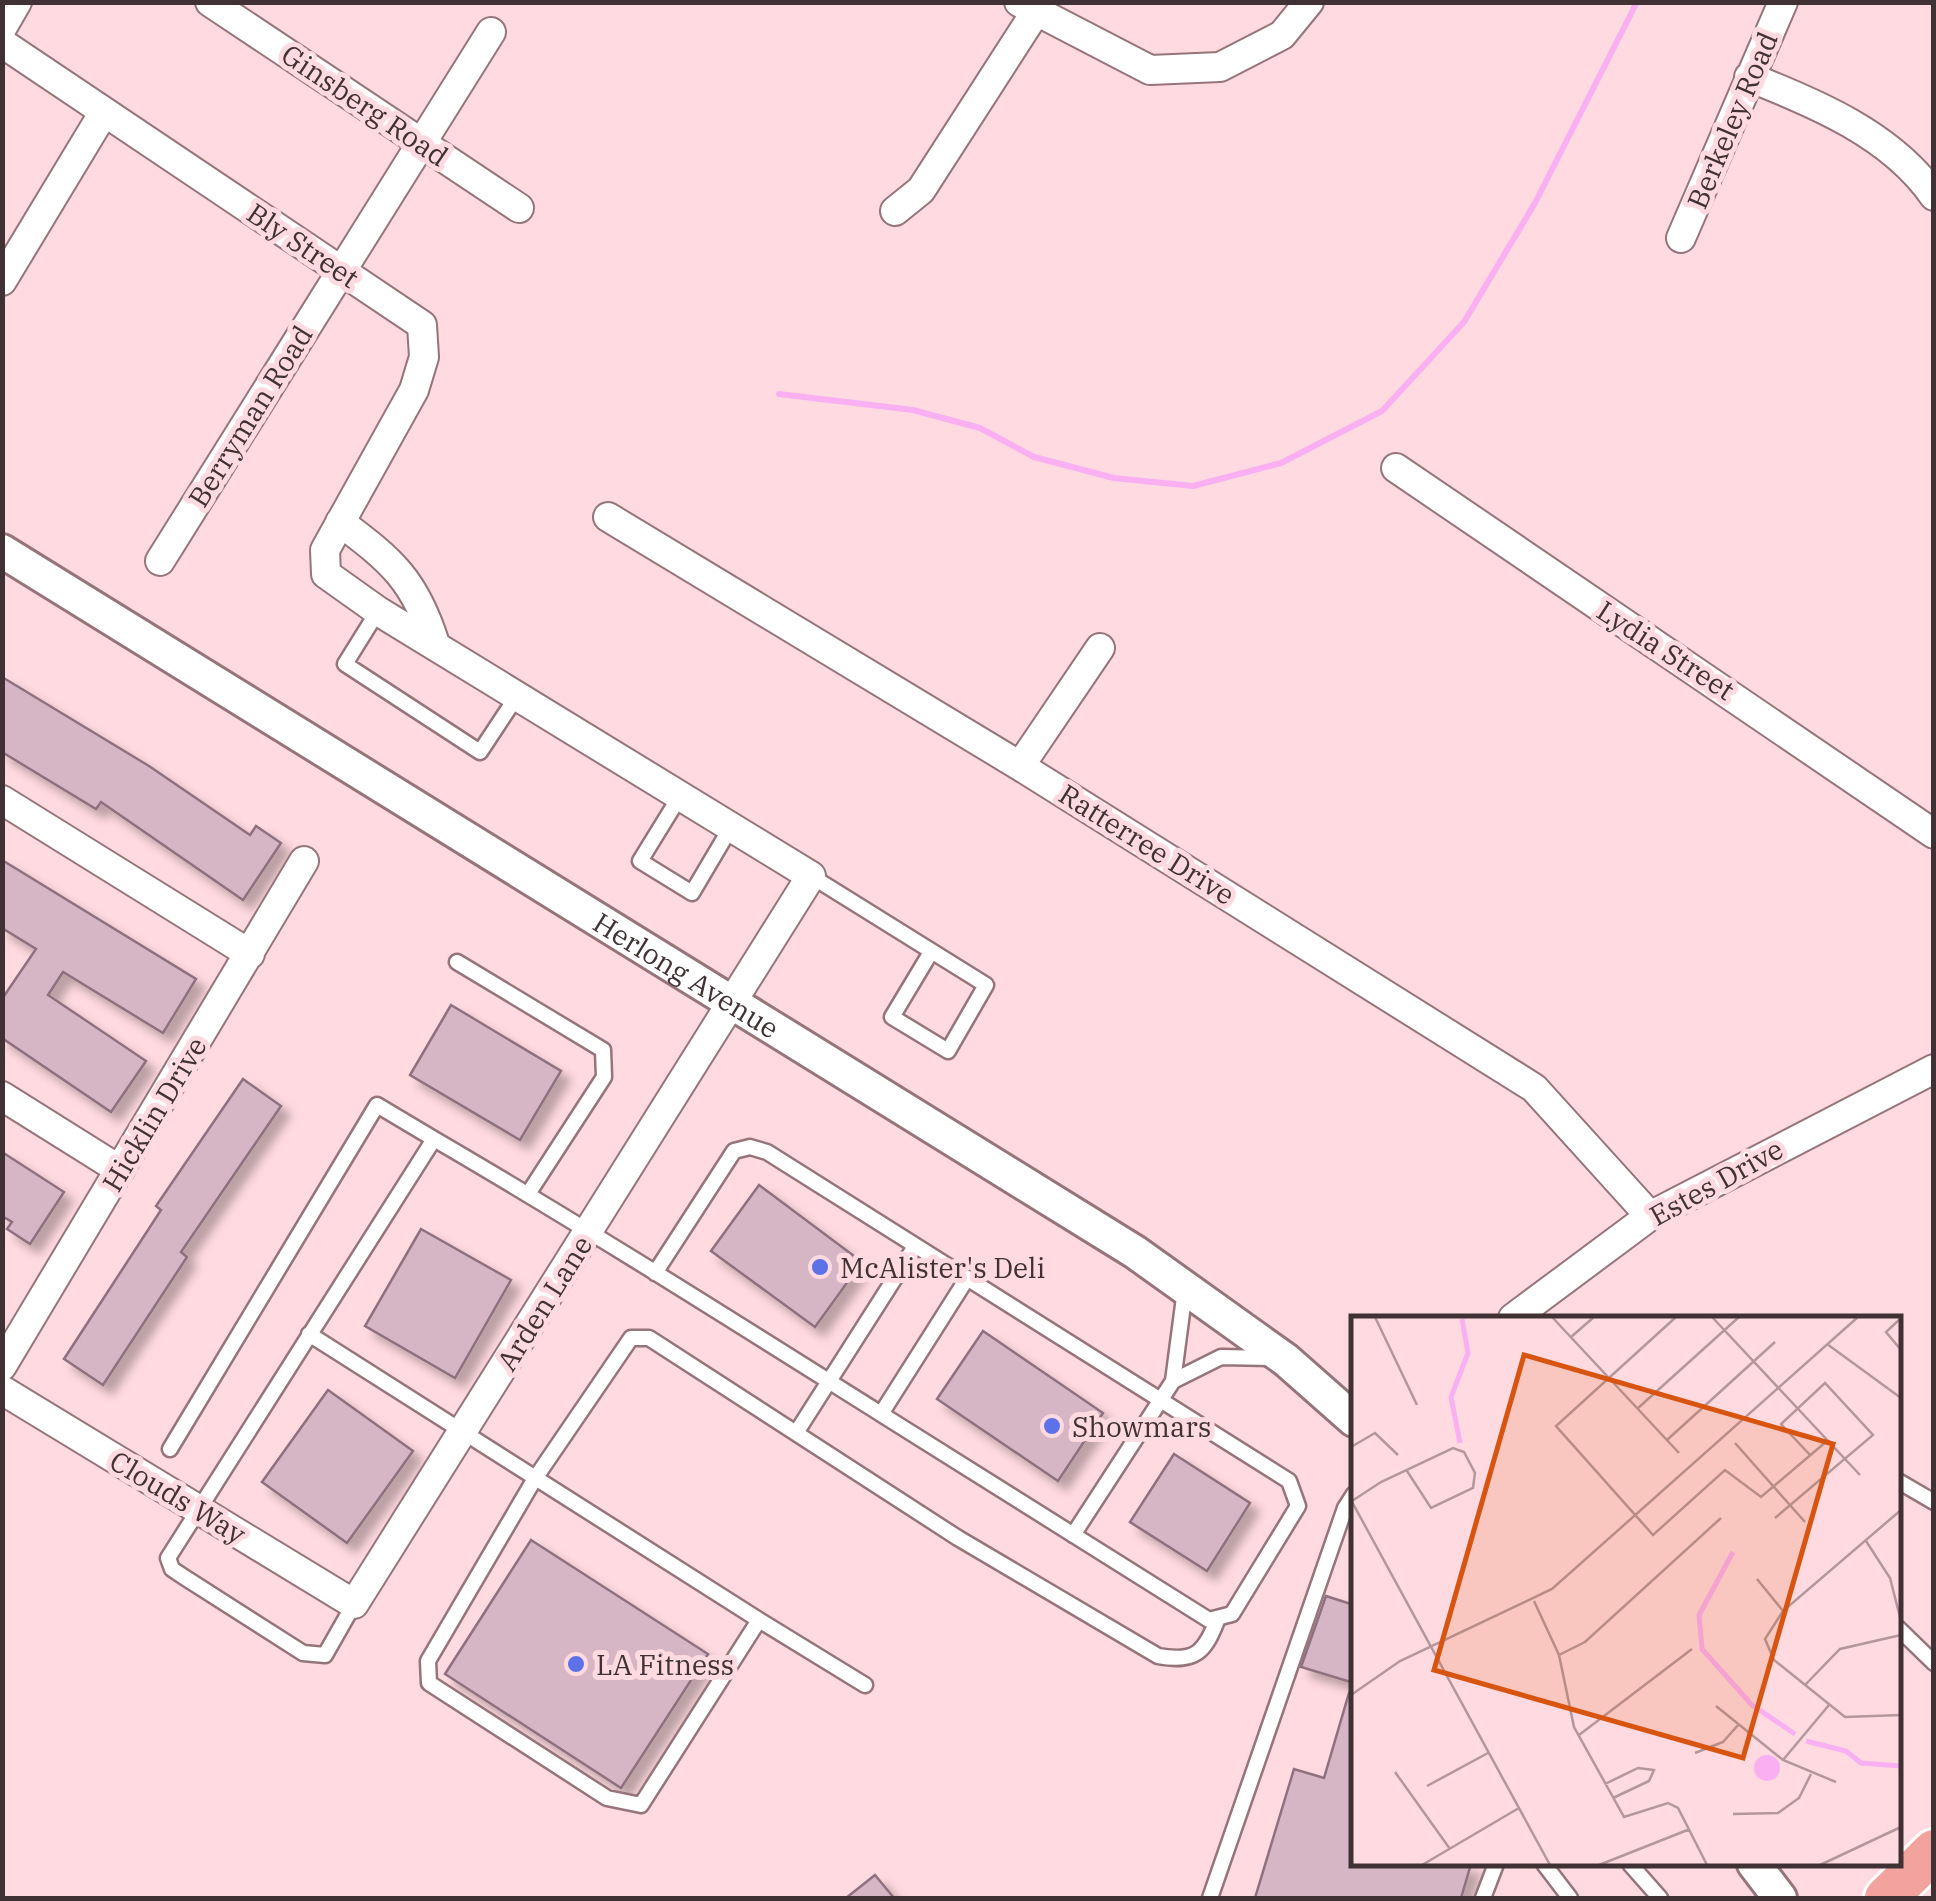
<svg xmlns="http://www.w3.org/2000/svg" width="1936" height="1901" font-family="'IBM Plex Serif',serif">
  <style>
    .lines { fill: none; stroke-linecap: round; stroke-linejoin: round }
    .stream { stroke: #f9b0f3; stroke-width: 6 }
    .building { fill: #d6b6c5; stroke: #8e707e; stroke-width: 2.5; filter: url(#shadow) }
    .service-casing { stroke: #95757a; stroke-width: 19 }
    .minor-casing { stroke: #95757a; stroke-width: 32 }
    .tertiary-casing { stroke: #95757a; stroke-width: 38 }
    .primary-casing { stroke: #fff; stroke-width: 48 }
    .service { stroke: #fff; stroke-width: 14 }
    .minor { stroke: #fff; stroke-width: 28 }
    .tertiary { stroke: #fff; stroke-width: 32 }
    .primary { stroke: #f2a39e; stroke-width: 42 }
    .poi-dot { fill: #5d71e8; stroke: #ffdae0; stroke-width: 4 }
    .labels { text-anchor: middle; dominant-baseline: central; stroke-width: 10; stroke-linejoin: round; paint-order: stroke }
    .street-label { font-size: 28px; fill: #403234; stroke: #ffdae0 }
    .poi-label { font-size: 28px; fill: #403234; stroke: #ffdae0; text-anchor: start }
    .inset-river { fill: none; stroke: #f9b0f3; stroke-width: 5 }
    .inset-road { fill: none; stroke: #b3979b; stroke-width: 2.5 }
    .view { fill: #d75510; fill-opacity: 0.15; stroke: #d75510; stroke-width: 5 }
    .inset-edge { fill: none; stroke: #403234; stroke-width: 5 }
  </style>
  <defs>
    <filter id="shadow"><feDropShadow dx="9" dy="9" stdDeviation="5" flood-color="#0004"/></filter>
  </defs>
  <rect width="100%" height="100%" fill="#ffdae0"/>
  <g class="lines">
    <path class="stream" d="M779,394L913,410L980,428L1034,457L1114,478L1193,486L1281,463L1382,411L1464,322L1535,203L1637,2"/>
  </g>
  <path class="building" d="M2,677L149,766L250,835L256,826L281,843L243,900L101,802L96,809L2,752Z
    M2,860L196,979L163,1033L63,972L48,995L146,1061L111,1112L2,1038V999L36,949L2,928Z
    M451,1005L561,1071L520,1140L410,1075Z
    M243,1079L281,1106L181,1252L187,1257L103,1385L64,1359L161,1210L156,1206Z
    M2,1152L64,1192L30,1244L7,1229L12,1222L2,1216Z
    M759,1185L862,1262L815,1327L711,1251Z
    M421,1229L511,1280L455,1378L365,1326Z
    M983,1331L1103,1413L1058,1481L937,1399Z
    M328,1390L413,1451L347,1543L262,1482Z
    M1174,1454L1250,1503L1207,1571L1130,1522Z
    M531,1540L708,1654L621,1788L445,1674Z
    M1326,1596L1354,1605V1683L1301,1667Z
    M1349,1693L1354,1694V1864H1471L1461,1898H1255L1294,1769L1324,1778Z
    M875,1875L894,1898H846Z"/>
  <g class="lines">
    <defs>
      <path id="service" d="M378,611L345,664L480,752L517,696
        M680,796L640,861L692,893L731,827
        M811,876L986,985L948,1051L892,1017L931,952
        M457,962L603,1050L604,1077L528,1194
        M309,1334L759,1620
        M1173,1381L1221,1357L1271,1358
        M881,1414L966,1280
        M796,1433L914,1248
        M170,1449L377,1105L434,1139
        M1898,1481L1934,1502
        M1073,1535L1173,1381L1185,1290
        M354,1604L325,1655L303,1653L184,1577L172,1569L168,1558L434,1139C585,1227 733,1321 881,1414L1209,1620L1232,1614L1298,1506L1289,1481L767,1152L750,1147L734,1151L655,1273
        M1898,1628L1934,1663
        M865,1685L759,1620L641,1805L607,1798L429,1683L428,1661L534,1480L631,1338H649L958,1538L1158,1656C1196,1663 1205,1652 1218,1618
        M1544,1864L1570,1898
        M1630,1864L1660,1898
        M1210,1898L1345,1508L1354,1494
        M1483,1898L1496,1864"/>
      <path id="minor" d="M210,2L519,208
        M1019,2L1150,70L1220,67L1282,35L1309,2
        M2,28L17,2
        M2,43L422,325L424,357L414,390L325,550L326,574L378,611L811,876L354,1604L2,1390
        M1749,77C1815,103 1892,135 1934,196
        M895,211L921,190L1035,13
        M1681,238L1783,2
        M2,281L104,112
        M1396,468L1934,834
        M608,517L1020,766L1534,1088L1650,1216
        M340,522C392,561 415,580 435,644
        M160,561L491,32
        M1020,766L1100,648
        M2,800L250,954
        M2,1096L120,1170
        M1513,1318L1650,1216L1934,1069
        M2,1366L304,861"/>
      <g id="tertiary">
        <path id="s1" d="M2,551L1135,1252L1286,1360L1354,1420"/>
        <path d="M1754,1864L1780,1898"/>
      </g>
      <path id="primary" d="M1886,1898L1934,1851"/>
    </defs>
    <use href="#service" class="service-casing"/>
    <use href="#minor" class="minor-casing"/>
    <use href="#tertiary" class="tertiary-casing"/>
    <use href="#primary" class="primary-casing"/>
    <use href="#service" class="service"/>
    <use href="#minor" class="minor"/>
    <use href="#tertiary" class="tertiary"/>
    <use href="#primary" class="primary"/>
  </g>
  <g class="poi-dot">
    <circle cx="820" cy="1267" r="10"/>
    <circle cx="1052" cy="1426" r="10"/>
    <circle cx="576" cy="1664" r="10"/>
  </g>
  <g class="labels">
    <g class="street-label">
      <text transform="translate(365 105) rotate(34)">Ginsberg Road</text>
      <text transform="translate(1732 120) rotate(-67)">Berkeley Road</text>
      <text transform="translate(303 245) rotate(34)">Bly Street</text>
      <text transform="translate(250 416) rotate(-58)">Berryman Road</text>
      <text transform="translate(1666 650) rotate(33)">Lydia Street</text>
      <text transform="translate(1147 844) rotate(32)">Ratterree Drive</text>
      <text stroke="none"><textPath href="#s1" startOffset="805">Herlong Avenue</textPath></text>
      <text transform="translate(154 1114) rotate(-59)">Hicklin Drive</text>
      <text transform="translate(1716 1182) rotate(-29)">Estes Drive</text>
      <text transform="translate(544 1303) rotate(-58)">Arden Lane</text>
      <text transform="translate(178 1497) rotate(31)">Clouds Way</text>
    </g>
    <g class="poi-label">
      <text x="840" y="1267">McAlister's Deli</text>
      <text x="1072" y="1426">Showmars</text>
      <text x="596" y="1664">LA Fitness</text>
    </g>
  </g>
  <g transform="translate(1351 1316)">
    <rect width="550" height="550" fill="#ffdae0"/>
    <path d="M403 452a13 13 0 1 1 26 0a13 13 0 1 1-26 0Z" fill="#f9b0f3"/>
    <path class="inset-river" d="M109,127L100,81L117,37L111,3M382,236L348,299L351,333L401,389L444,418M455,425L495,435L510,447L550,450"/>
    <path class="inset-road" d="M24,1L66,89M201,1L328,137M325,1L205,110L302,219L374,154L410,181L476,125M361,1L509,159M550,2L535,16L550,34M220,21L243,1M476,28L550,82M286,93L388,1M316,124L424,26M384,127L454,206M0,131L24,117L47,139M0,184L199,549M1,185L30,166L102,132L113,136L124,157L122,172L80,192L56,155M550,194L432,295L414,323L423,344L494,401L550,399M424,202L522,119L474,67L430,108L459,139M515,225L539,262L550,305M406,263L432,295M183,285L208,339L223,411L273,501L317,487L327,492L356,549M208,339L234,326L370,202M454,369L489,333L550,319M0,379L49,345L201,273L507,1M365,390L432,444L485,466M228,419L341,333M344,437L372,426L388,408M432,444L478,389M44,456L99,533M254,468L287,452L303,454L298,465L262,482M76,470L137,437M382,498L427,497L448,482L460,458M71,549L168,492M248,549L339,513M469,549L550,511"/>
    <path class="view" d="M173,39L482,128L392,442L83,354Z"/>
    <rect width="550" height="550" class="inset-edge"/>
  </g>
  <rect width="1936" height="1901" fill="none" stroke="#403234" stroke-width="10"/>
</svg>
